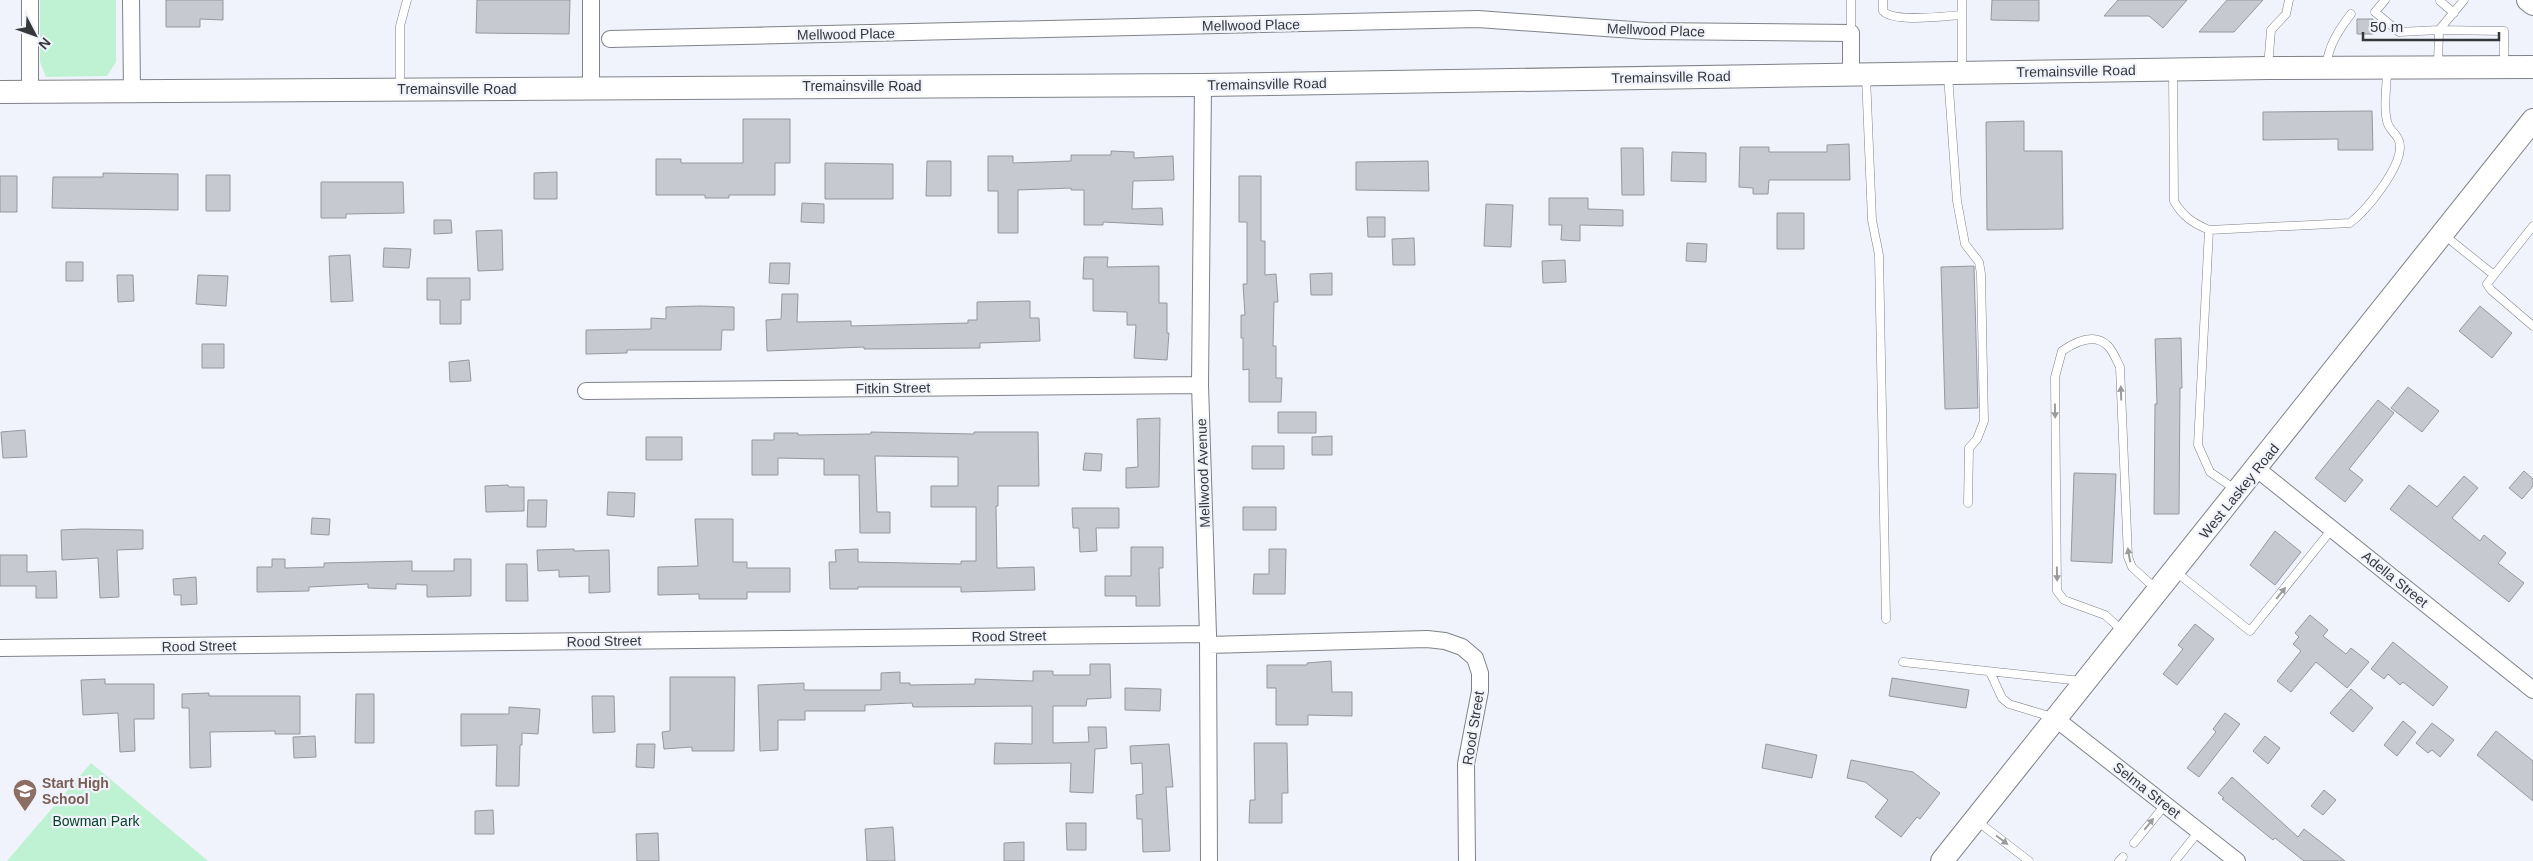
<svg xmlns="http://www.w3.org/2000/svg" width="2533" height="861" font-family="Helvetica,sans-serif">
  <style>
    .green { fill: #bef2d2 }
    .building { fill: #c6c9d0; stroke: #95989e }
    .lines { fill: none; stroke-linecap: round; stroke-linejoin: round }
    .lane-casing { stroke: #7f8288; stroke-width: 9 }
    .street-casing { stroke: #7f8288; stroke-width: 18 }
    .secondary-casing { stroke: #7f8288; stroke-width: 24 }
    .lane { stroke: #fff; stroke-width: 8 }
    .street { stroke: #fff; stroke-width: 16 }
    .secondary { stroke: #fff; stroke-width: 22 }
    .oneway { fill: #9a9b9c }
    .labels { text-anchor: middle; dominant-baseline: central; stroke-width: 4.5; stroke-linejoin: round; paint-order: stroke }
    .street-label { font-size: 14px; fill: #36373a; stroke: #f0f3fb }
    .education-label { font-size: 14px; font-weight: bold; fill: #785e54; stroke: #f0f3fb; text-anchor: start }
    .park-label { font-size: 14px; fill: #084128; stroke: #f0f3fb }
  </style>
  <rect width="100%" height="100%" fill="#f0f3fb"/>
  <path class="green" d="M40,0H116V62L107,76L46,77L40,62Z
    M91,763L208,861H7Z"/>
  <path class="building" d="M166,0H223V20L200,19V27H166Z
    M477,0H570L569,34L476,33Z
    M1992,0H2039V21L1991,20Z
    M2118,0H2187L2163,28L2149,16H2104Z
    M2227,0H2263L2234,32H2199Z
    M2357,19H2373V34H2357Z
    M2372,111L2373,150H2338V139L2263,140V112Z
    M743,119H790V163H775V195H729V198H705V195H656V159H681V163H743Z
    M2024,121V151H2062L2063,229L1987,230L1986,122Z
    M1849,144L1850,180H1769L1768,194H1753V188L1739,187L1740,147H1769V152H1827V145Z
    M1621,148H1643L1644,195H1622Z
    M1111,151L1134,152V158L1173,156L1174,180L1133,181L1132,209L1162,208L1163,225L1103,222V225H1084V190H1071V188L1018,190V233H998V191H988V156H1013V163L1071,161V155H1111Z
    M1672,152L1706,153V182L1671,181Z
    M927,161H951V196H926Z
    M1428,161L1429,191L1356,190V162Z
    M825,163L893,164V199H825Z
    M557,172V199H534V173Z
    M103,173L178,174V210L52,208L53,177H103Z
    M206,175H230V211H206Z
    M0,176H17V212H0Z
    M1239,176H1261V241H1265V275L1276,274L1278,302H1274L1273,346H1276V378H1282L1281,402H1249V369L1243,370V338H1241V315H1245L1243,284H1247V222H1239Z
    M321,182H403L404,213L346,214V218H321Z
    M1549,198H1588V209L1623,210V226L1580,225V241L1561,240L1562,225H1549Z
    M802,203L824,204V223L801,222Z
    M1486,204L1513,205L1511,247L1484,246Z
    M1777,213H1804V249H1777Z
    M1367,217H1385V237H1368Z
    M434,220H451L452,233L434,234Z
    M502,230L503,270L478,271L476,231Z
    M1414,238L1415,265H1393L1392,239Z
    M1687,243L1707,244L1706,262L1686,261Z
    M384,248L411,249L409,268L383,267Z
    M350,255L353,301L331,302L329,256Z
    M1084,257H1108L1107,267L1159,266V303H1167V333H1169L1167,360L1134,358L1136,325H1127V312L1093,311V279H1083Z
    M1565,260L1566,282L1543,283L1542,261Z
    M66,262H83V281H66Z
    M770,263H790L789,284L769,283Z
    M1974,266L1978,408L1945,409L1941,267Z
    M1332,273V295H1311L1310,274Z
    M117,275H133L134,301L118,302Z
    M198,275L228,276L226,306L196,304Z
    M427,278H470V300H461V324H440V300H427Z
    M782,294H798L797,322L851,321V326L968,323V320H977V302L1030,301V318H1039L1040,341L980,343V348L864,349V347L767,351L766,320L781,319Z
    M700,306L734,307V330H722L721,350H627V353L586,354V330L651,329V318L666,319V307Z
    M2480,306L2512,333L2492,358L2459,331Z
    M2181,338L2182,388H2180L2179,514H2154L2155,404H2157L2155,339Z
    M202,344H224V368H202Z
    M469,360L471,381L450,382L449,362Z
    M2408,387L2439,411L2422,432L2391,408Z
    M2378,400L2394,413L2349,469L2363,480L2345,502L2315,478Z
    M1278,412H1316V433H1278Z
    M1160,418L1159,487L1126,488V468L1138,467L1137,419Z
    M25,430L27,457L3,458L1,432Z
    M871,432L974,434V432H1038L1039,486H998V506H996L997,568L1034,567L1035,590L961,592V587H858V589H830L829,562H836L835,550L858,549V562L961,564V561H976V507H931V486H958V457L875,456L877,512H890V533H860L859,475H824V459L778,458V475H752V440H774V433H798V435L871,434Z
    M1332,436V455H1312V437Z
    M646,437H682V460H646Z
    M1252,446H1284V469H1252Z
    M1085,453L1102,454L1101,471L1083,470Z
    M2524,471L2533,479V486L2522,499L2509,488Z
    M2074,473L2116,474L2112,563L2071,561Z
    M2464,476L2478,488L2452,518L2480,541L2484,535L2506,553L2498,563L2524,583L2509,602L2390,509L2409,485L2437,507Z
    M508,485L509,487H524V511L486,512L485,486Z
    M608,492L635,493L634,517L607,515Z
    M528,500H547L546,527H527Z
    M1243,507H1276V530H1243Z
    M1072,508H1119V528H1096L1097,551L1080,552L1079,528H1073Z
    M312,518L330,519L329,535L311,534Z
    M695,519H733V562H747V568H790V592H747V599H699V594L658,595V567L698,566Z
    M83,529L143,530V549L117,550L119,597L100,598L98,558L62,560L61,530Z
    M2275,531L2301,552L2275,585L2250,565Z
    M1131,547H1163V568H1159L1160,606H1136V596H1105V576H1131Z
    M574,549V551L609,550L610,592L589,593V576L559,577V570L538,571L537,550Z
    M1269,549H1286L1285,594H1253L1254,574H1269Z
    M0,555H27V572L56,571L57,598H36V586H0Z
    M272,559H285V568L324,567V563L412,561V571H454V559H471V596L427,597V585L396,584V589L368,588V584L309,587V591L257,592V567H272Z
    M506,564H527L528,601H506Z
    M196,577L197,604L181,605V595H174L173,579Z
    M2310,615L2328,630L2323,636L2346,654L2351,648L2369,662L2347,688L2316,662L2291,692L2277,681L2301,651L2293,644L2299,637L2295,633Z
    M2195,624L2214,639L2177,685L2163,674L2183,649L2178,645Z
    M2393,642L2448,687L2433,706L2403,682L2400,685L2388,674L2384,679L2371,669Z
    M1331,661L1332,692H1352V716L1308,715V725H1276V688H1267V665H1307V663Z
    M1090,664H1110L1111,698L1087,699L1086,706H1053V743L1089,742L1088,727H1106L1107,748L1095,749L1093,793L1070,792L1071,763L994,764L995,743L1032,744V706L913,707L912,703L865,705V711H805V720H778V750L760,751L758,685L804,683V690H881V673L900,672V683H910V685L975,684V679L1033,681V671H1053V675H1090Z
    M670,677H735L734,751H692V747L664,749L662,732L670,731Z
    M1892,678L1969,690L1966,708L1889,696Z
    M105,679V684H154V719H134L135,751L120,752L118,713L83,715L81,680Z
    M1125,688L1161,689L1160,711L1125,710Z
    M2351,689L2373,708L2353,732L2330,713Z
    M209,693V696H300V734H275V731L210,732L211,767L190,768L189,708H182V694Z
    M356,694H374V743H355Z
    M592,696H614L615,732L593,733Z
    M509,707L540,709L538,734L522,733V745H520L519,786H496L497,745L461,746V714H509Z
    M2225,713L2240,724L2199,777L2187,768L2216,732L2213,729Z
    M2403,721L2416,732L2397,756L2384,745Z
    M2432,723L2454,740L2440,757L2432,750L2428,753L2416,743Z
    M2496,731L2533,761V801L2477,755Z
    M315,736L316,757L294,758L293,737Z
    M2265,736L2280,748L2268,764L2253,751Z
    M1254,743H1287L1288,793H1282V823H1249L1250,800H1255Z
    M637,744H655L654,768L636,767Z
    M1169,744L1173,787H1166L1170,851L1143,852L1142,819H1137L1136,795L1143,794L1142,763L1131,764L1130,746Z
    M1766,744L1817,755L1812,778L1762,768Z
    M1851,760L1913,772L1940,793L1920,819L1917,817L1901,837L1875,817L1888,800L1865,782L1847,778Z
    M2232,777L2298,837L2304,829L2345,861H2304L2275,838L2273,840L2222,799L2224,798L2218,793Z
    M2324,790L2336,800L2323,815L2311,806Z
    M493,810L494,834H475V811Z
    M1066,823H1086V850H1067Z
    M893,827L895,861H867L865,829Z
    M658,833L659,861H637L636,834Z
    M1024,842V861H1004V843Z"/>
  <g class="lines">
    <defs>
      <path id="lane" d="M1883,0V11C1894,23 1945,16 1962,15
        M2385,0L2375,12L2399,32L2439,30L2438,65
        M2440,1L2454,13
        M2439,30L2504,31V65
        M2439,30L2464,0
        M1851,33V0
        M2326,66C2329,45 2338,31 2351,14
        M2268,67L2271,30L2286,14L2289,0
        M1962,71V0
        M2173,72L2174,201C2183,217 2193,223 2209,230L2350,223C2367,210 2400,169 2400,147C2400,134 2389,132 2387,121C2383,106 2387,86 2387,71
        M1948,75L1957,201L1965,244L1979,262L1981,274L1984,421L1977,439L1969,448L1968,503
        M1866,76L1872,220L1879,255L1886,619
        M400,88V26L407,0
        M2209,230L2198,445L2210,472L2235,489
        M2444,235L2494,275L2487,284L2491,290L2533,326
        M2494,275L2533,226
        M2176,572L2250,631L2332,529
        M2123,631L2105,615L2064,600L2057,591L2055,377L2062,351C2075,342 2094,332 2108,346C2113,351 2117,361 2120,367L2128,557L2132,567L2157,590
        M1903,662L2081,681
        M1990,672L2002,698L2009,704L2052,717
        M1977,821L2029,861
        M2134,843L2165,805
        M2119,861L2123,857
        M2175,861L2199,831"/>
      <path id="street" d="M30,0V91
        M131,0L132,91
        M591,0V89
        M610,39L1478,19L1647,31L1851,33V74
        M1203,85L1200,385L1208,634L1209,861
        M586,391L1200,385
        M2257,469L2533,690
        M1208,645L1427,639L1445,641L1462,647L1475,658L1480,673V691L1466,764L1467,861
        M0,648L1208,634
        M2056,719L2237,861"/>
      <path id="secondary" d="M2528,0L2533,4
        M0,92L1203,85L2268,68L2533,67
        M1942,861L2533,120"/>
    </defs>
    <use href="#lane" class="lane-casing"/>
    <use href="#street" class="street-casing"/>
    <use href="#secondary" class="secondary-casing"/>
    <use href="#lane" class="lane"/>
    <use href="#street" class="street"/>
    <use href="#secondary" class="secondary"/>
  </g>
  <defs><path id="oneway-solid" d="M-6-.8H1V-3.2L6.5 0L1 3.2V.8H-6Z" transform="scale(1.25)"/></defs>
  <g class="oneway">
    <use href="#oneway-solid" transform="translate(2121 393) rotate(-92)"/>
    <use href="#oneway-solid" transform="translate(2055 411) rotate(89)"/>
    <use href="#oneway-solid" transform="translate(2129 555) rotate(-100)"/>
    <use href="#oneway-solid" transform="translate(2057 574) rotate(89)"/>
    <use href="#oneway-solid" transform="translate(2281 593) rotate(-51)"/>
    <use href="#oneway-solid" transform="translate(2149 824) rotate(-51)"/>
    <use href="#oneway-solid" transform="translate(2002 840) rotate(37)"/>
  </g>
  <defs>
    <symbol id="school-pin" viewBox="-11 -11 22 30"><path d="M0 17L-7.5 6A9.5 9.5 0 1 1 7.5 6Z" fill="#8d6e63" stroke="#f0f3fb"/><path d="M0-5L7-2L0 1L-7-2ZM-4 1L0 2.5L4 1V4Q0 6-4 4Z" fill="#fff"/></symbol>
  </defs>
  <g fill-rule="evenodd">
    <use href="#school-pin" x="11" y="777" width="28" height="38"/>
  </g>
  <g class="labels">
    <g class="street-label">
      <text transform="translate(1251 25) rotate(-1)">Mellwood Place</text>
      <text transform="translate(1656 30) rotate(2)">Mellwood Place</text>
      <text transform="translate(846 34) rotate(-1)">Mellwood Place</text>
      <text transform="translate(2076 71) rotate(-1)">Tremainsville Road</text>
      <text transform="translate(1671 77) rotate(-1)">Tremainsville Road</text>
      <text transform="translate(1267 84) rotate(-1)">Tremainsville Road</text>
      <text x="862" y="86">Tremainsville Road</text>
      <text x="457" y="89">Tremainsville Road</text>
      <text transform="translate(893 388) rotate(-1)">Fitkin Street</text>
      <text transform="translate(1203 473) rotate(-92)">Mellwood Avenue</text>
      <text transform="translate(2239 491) rotate(-51)">West Laskey Road</text>
      <text transform="translate(2395 579) rotate(39)">Adella Street</text>
      <text transform="translate(1009 636) rotate(-1)">Rood Street</text>
      <text transform="translate(604 641) rotate(-1)">Rood Street</text>
      <text transform="translate(199 646) rotate(-1)">Rood Street</text>
      <text transform="translate(1473 728) rotate(-81)">Rood Street</text>
      <text transform="translate(2147 790) rotate(38)">Selma Street</text>
    </g>
    <g class="education-label">
      <text x="42" y="783">Start High<tspan x="42" dy="16">School</tspan></text>
    </g>
    <g class="park-label">
      <text x="96" y="821">Bowman Park</text>
    </g>
  </g>
  <g transform="translate(35 35) rotate(131)" stroke="#f0f3fb" stroke-width="4" paint-order="stroke">
  <path d="M0-4L9 19L0 12L-9 19Z" fill="#36373a"/>
  <text y="-8" font-size="14" font-weight="bold" text-anchor="middle" fill="#36373a">N</text>
  </g>
  <path d="M2363 32v8h136v-8" fill="none" stroke="#36373a" stroke-width="2.5"/>
  <text x="2370" y="32" font-size="15" fill="#36373a" stroke="#f0f3fb" stroke-width="4" paint-order="stroke">50 m</text>
</svg>
